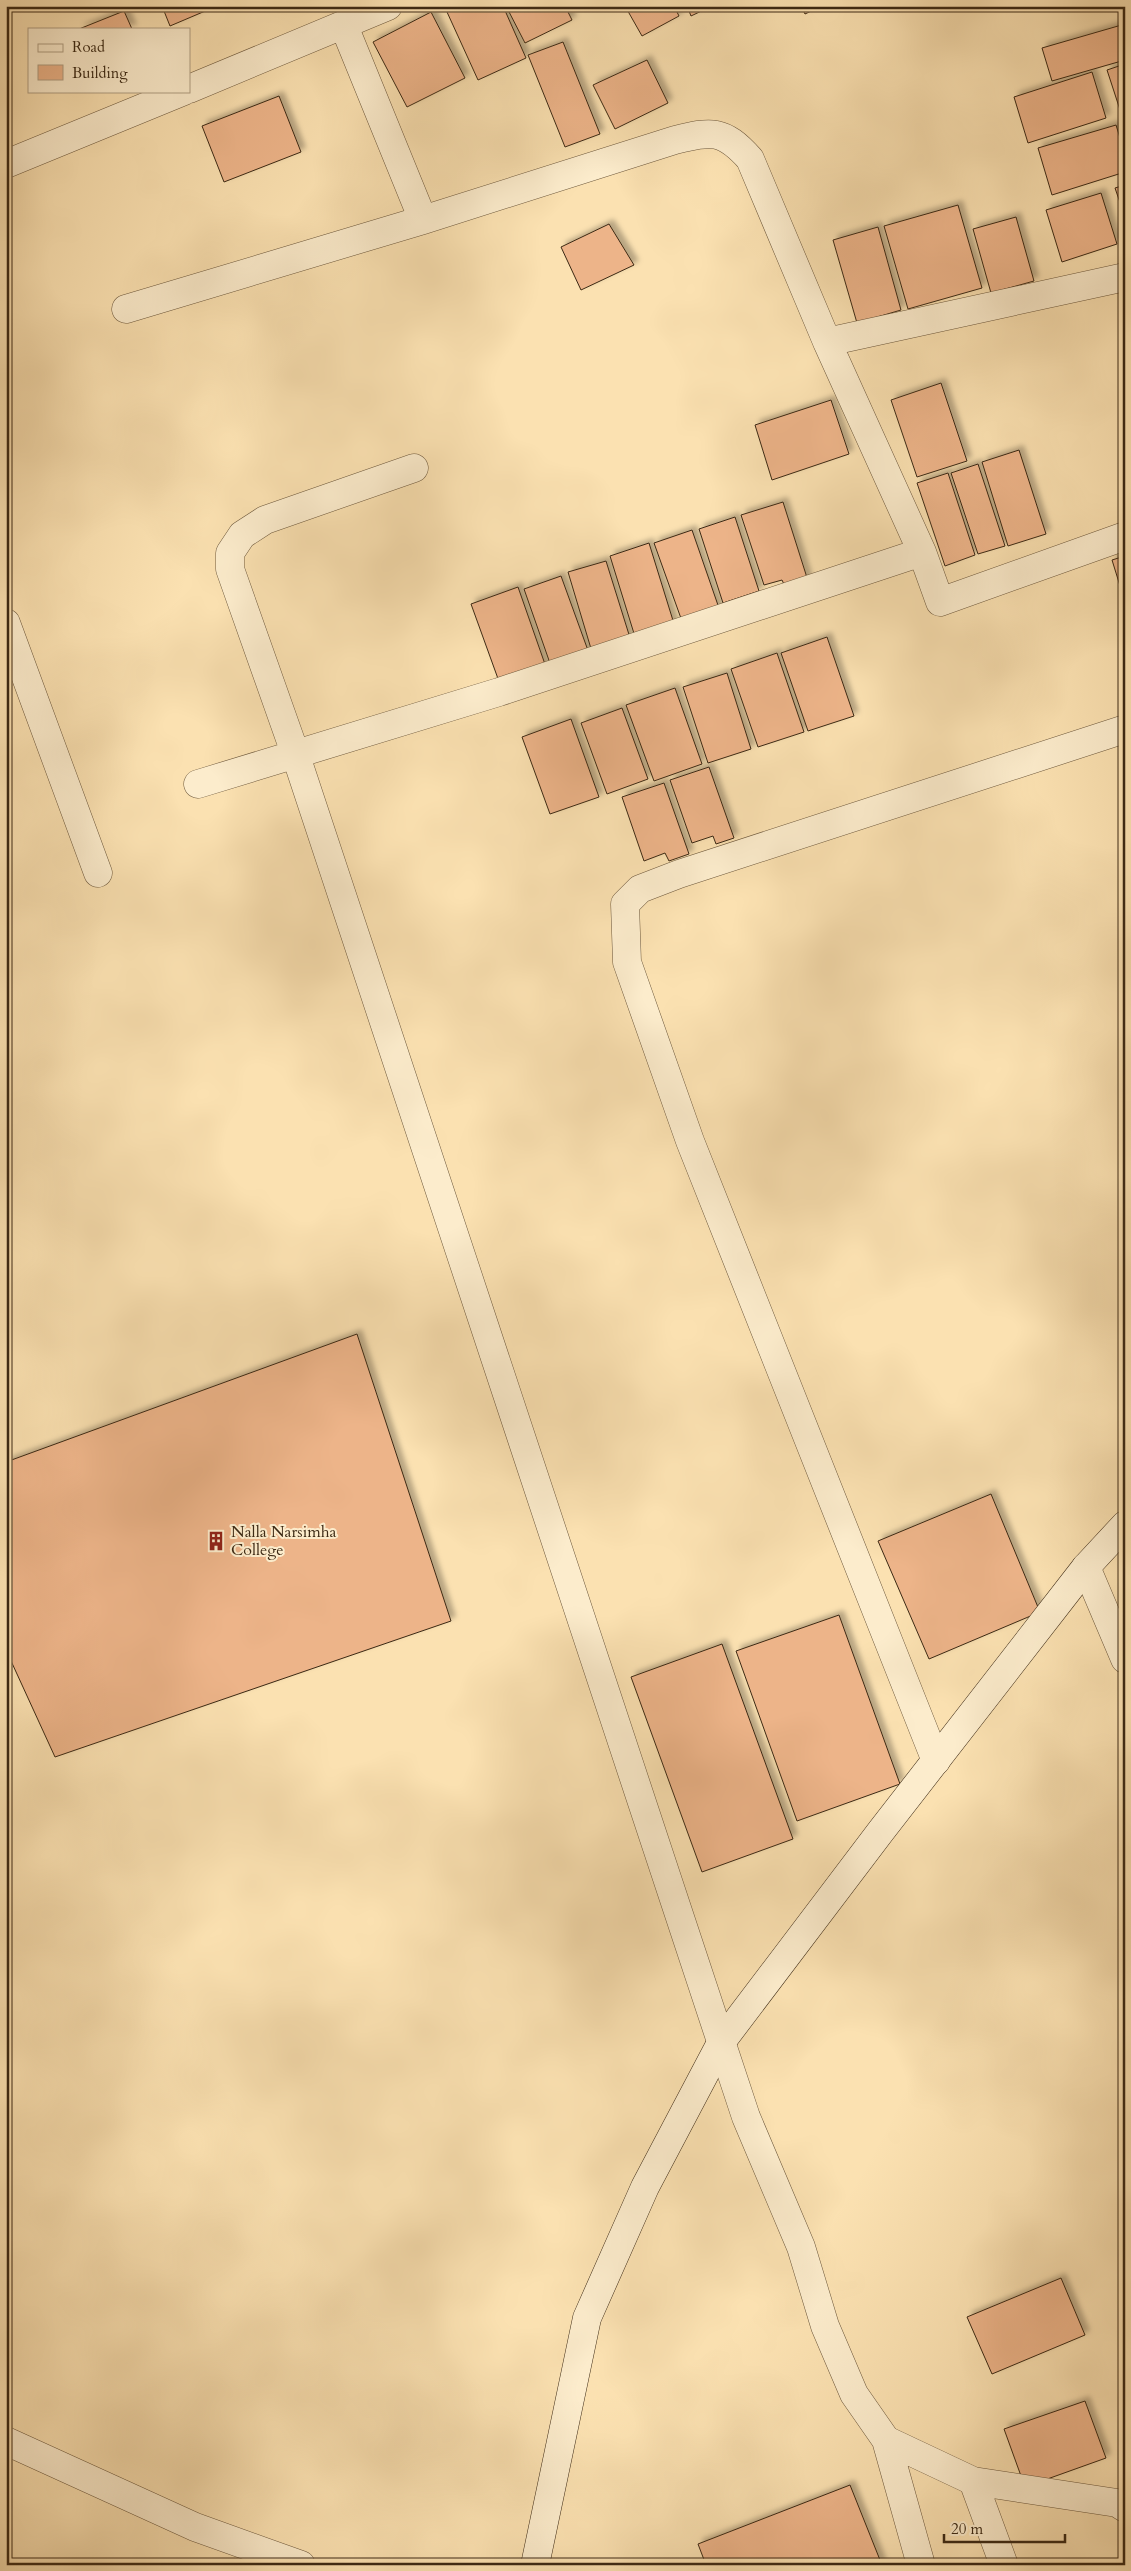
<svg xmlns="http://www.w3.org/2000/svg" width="1131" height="2571" font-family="Cardo,serif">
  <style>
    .building { fill: #edb489; stroke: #3c2914; filter: url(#shadow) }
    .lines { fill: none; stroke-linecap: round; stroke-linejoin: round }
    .street-casing { stroke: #6c573b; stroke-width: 29 }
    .secondary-casing { stroke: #3c2914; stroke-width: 29 }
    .street { stroke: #fceccc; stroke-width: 28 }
    .secondary { stroke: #fceccc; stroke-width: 28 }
    .labels { text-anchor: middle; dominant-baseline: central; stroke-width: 4; stroke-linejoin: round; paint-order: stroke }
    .poi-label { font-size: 16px; fill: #3c2914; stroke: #fceccc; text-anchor: start }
  </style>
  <defs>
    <filter id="shadow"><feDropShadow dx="4.5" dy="-4.5" stdDeviation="2.5" flood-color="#0004"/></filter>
  </defs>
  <rect width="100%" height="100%" fill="#fbe1b1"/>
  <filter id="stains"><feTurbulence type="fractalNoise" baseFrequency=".004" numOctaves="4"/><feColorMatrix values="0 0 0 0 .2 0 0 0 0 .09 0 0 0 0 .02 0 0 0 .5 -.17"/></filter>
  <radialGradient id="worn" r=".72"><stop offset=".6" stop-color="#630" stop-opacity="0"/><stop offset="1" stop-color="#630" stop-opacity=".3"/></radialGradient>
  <path class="building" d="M162,6H217L170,26Z
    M459,6H503L526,58L478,80L447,12Z
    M506,6H565L572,20L525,43Z
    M625,6H674L679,16L642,36Z
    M687,6H712L691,16Z
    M801,6H822L805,14Z
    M124,11L132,29H79Z
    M431,12L465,78L407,107L373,42Z
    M1125,24V60L1052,81L1042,48Z
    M563,42L600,134L565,147L528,55Z
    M647,60L668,103L615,129L593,85Z
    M1125,64V119H1123L1107,70Z
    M1092,72L1106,118L1028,143L1014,97Z
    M279,96L301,152L224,182L202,126Z
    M1116,125L1125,154V172L1052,195L1038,148Z
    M1125,185V217L1115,188Z
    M1101,193L1117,244L1062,262L1046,210Z
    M958,205L982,288L908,309L884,226Z
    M1016,217L1034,281L991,293L973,229Z
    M609,224L634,265L581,290L561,247Z
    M878,227L901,310L857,323L833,240Z
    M941,383L967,461L917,477L891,400Z
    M831,400L849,454L772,480L755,425Z
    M1019,450L1046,534L1008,546L982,462Z
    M978,464L1005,546L978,554L951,473Z
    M948,473L975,555L945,566L917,483Z
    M783,502L809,584L787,591L782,580L764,585L741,515Z
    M735,517L759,591L723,603L699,529Z
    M692,530L720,611L683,624L654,543Z
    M649,543L675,627L636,640L610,556Z
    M1125,556V602L1112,560Z
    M606,561L631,641L592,652L568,572Z
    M561,576L590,656L552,669L524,589Z
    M518,587L547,670L501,687L471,604Z
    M827,637L854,716L808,731L781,653Z
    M777,653L804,732L758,747L731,669Z
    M727,673L751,749L708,763L683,687Z
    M675,688L702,764L654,781L626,705Z
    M622,708L648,779L607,794L581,723Z
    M571,719L599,797L550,814L522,737Z
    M709,767L734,838L716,844L713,836L692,843L670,780Z
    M664,783L689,854L669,861L665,853L644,861L622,797Z
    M357,1334L451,1621L55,1757L6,1650V1462Z
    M991,1494L1040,1612L929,1659L878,1541Z
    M839,1615L900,1784L797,1821L736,1651Z
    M722,1644L793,1839L702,1872L631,1677Z
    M1061,2278L1085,2335L992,2374L967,2317Z
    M1085,2401L1106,2458L1025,2487L1004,2429Z
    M850,2485L882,2565H706L698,2544Z"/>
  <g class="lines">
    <defs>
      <path id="street" d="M344,26L423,220
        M189,89L388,6
        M6,164L184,91
        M126,309L423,220L675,140C712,131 723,129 750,159L827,342L922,552L940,602L1125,536
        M827,342L1125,277
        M414,468L265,520L242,535L230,553V569L295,753L746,2117L801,2247L825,2326L854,2394L886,2440L973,2481L1117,2503L1125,2508
        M6,623L98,873
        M198,784L499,692L922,552
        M1086,1567L1125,1659
        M936,1761L690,1141L627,962L625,904L640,889L679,874L1125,729
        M886,2440L921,2565
        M6,2441L195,2527L301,2565
        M973,2481L1004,2565"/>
      <path id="secondary" d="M535,2565L587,2318L645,2187L722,2041L881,1831L1086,1567L1125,1525"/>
    </defs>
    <use href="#street" class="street-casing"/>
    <use href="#secondary" class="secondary-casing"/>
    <use href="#street" class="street"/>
    <use href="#secondary" class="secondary"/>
  </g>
  <defs>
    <symbol id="building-bare" viewBox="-9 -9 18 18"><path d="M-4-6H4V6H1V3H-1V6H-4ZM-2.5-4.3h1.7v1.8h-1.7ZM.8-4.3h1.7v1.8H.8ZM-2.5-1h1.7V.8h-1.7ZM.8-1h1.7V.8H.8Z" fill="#8f2418" stroke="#fceccc" stroke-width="2.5" paint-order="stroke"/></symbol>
  </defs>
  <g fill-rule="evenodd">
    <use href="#building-bare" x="202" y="1527" width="28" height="28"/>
  </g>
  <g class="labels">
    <g class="poi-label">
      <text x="231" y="1532">Nalla Narsimha<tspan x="231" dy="18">College</tspan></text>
    </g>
  </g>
  <rect width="1131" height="2571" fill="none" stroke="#fbe1b1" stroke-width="25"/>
  <rect x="8" y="8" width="1116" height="2556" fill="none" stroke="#3c2914" stroke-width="2.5"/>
  <rect x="12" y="12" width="1106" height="2546" fill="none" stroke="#3c2914"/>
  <rect x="28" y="28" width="162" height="65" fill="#fceccc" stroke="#af9e82"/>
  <rect x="38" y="44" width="25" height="8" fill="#fceccc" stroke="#af9e82"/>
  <text x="72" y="52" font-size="15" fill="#3c2914">Road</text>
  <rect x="38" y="65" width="25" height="15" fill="#edb489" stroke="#af9e82"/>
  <text x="72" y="78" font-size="15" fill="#3c2914">Building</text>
  <path d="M944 2534v8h121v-8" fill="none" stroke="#3c2914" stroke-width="2.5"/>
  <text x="951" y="2534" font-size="15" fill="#3c2914" stroke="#fceccc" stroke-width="4" paint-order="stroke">20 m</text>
  <rect width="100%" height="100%" filter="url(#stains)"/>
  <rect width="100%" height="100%" fill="url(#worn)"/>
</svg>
